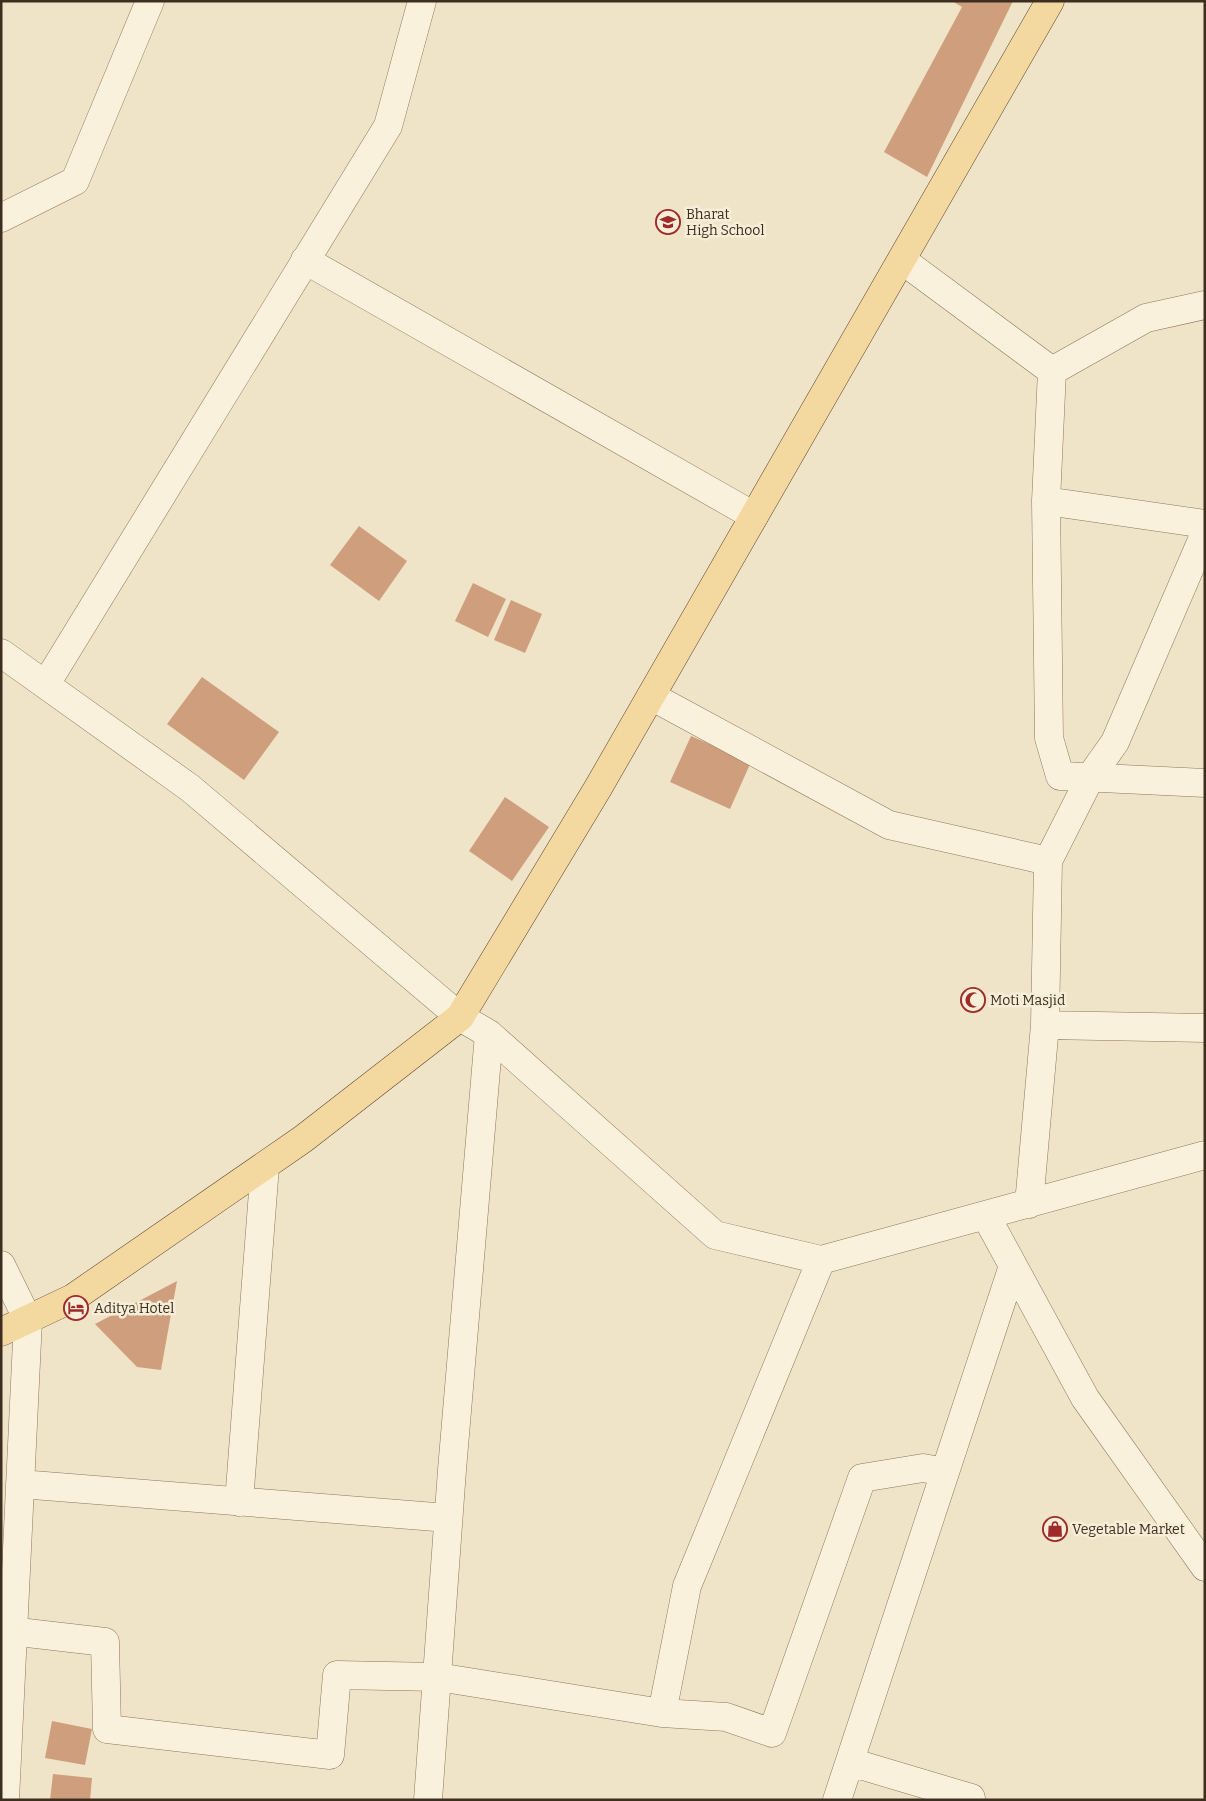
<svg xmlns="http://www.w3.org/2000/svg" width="1206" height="1801" font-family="Bitter,serif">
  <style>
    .building { fill: #cf9f7d }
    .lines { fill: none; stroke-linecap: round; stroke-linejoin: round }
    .minor-casing { stroke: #8d765c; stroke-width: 29 }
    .major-casing { stroke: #5b4430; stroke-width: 29 }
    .minor { stroke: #faf1dc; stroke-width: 28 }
    .major { stroke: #f3d9a0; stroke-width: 28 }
    .labels { text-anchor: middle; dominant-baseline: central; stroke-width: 5; stroke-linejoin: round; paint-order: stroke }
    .poi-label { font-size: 14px; fill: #3d2e20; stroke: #f7eed8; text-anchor: start }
  </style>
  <rect width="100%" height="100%" fill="#f0e4c8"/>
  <path class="building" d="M952,1H1013L927,177L884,152L962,7Z
    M359,526L407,561L379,601L330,565Z
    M473,583L506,599L488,637L455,621Z
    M511,600L542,614L525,653L494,640Z
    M202,677L279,732L244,780L167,724Z
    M691,736L751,762L730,809L670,782Z
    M505,797L549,827L512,881L469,851Z
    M177,1281L161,1370L137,1367L95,1324Z
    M52,1721L92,1729L85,1765L45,1758Z
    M53,1774L92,1778L90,1800H50Z"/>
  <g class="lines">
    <defs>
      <path id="minor" d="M1,218L75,181L150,1
        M305,260L754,516
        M902,260L1052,371
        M1052,371L1046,501L1049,738L1060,776L1205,783
        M1052,371L1146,318L1205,305
        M1046,501L1205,524
        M1,653L190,788L460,1017L489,1034L715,1235L821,1260L1205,1155
        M46,684L388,126L422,1
        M651,696L889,825L1048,861
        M1045,1025L1205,1028
        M1029,1204L1045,1025L1048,861L1091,776L1115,742L1205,533
        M986,1216L1085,1398L1205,1567
        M1,1265L28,1320L5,1800
        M20,1484L448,1518
        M239,1502L265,1166
        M1,1630L105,1642L107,1729L330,1755L337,1675L438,1677L662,1713L726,1717L772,1733L862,1478L923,1468L945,1472
        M662,1713L687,1586L821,1260
        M850,1762L971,1798
        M428,1800L452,1470L489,1034
        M837,1800L1013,1266"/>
      <path id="major" d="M1,1332L73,1298L303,1139L460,1017L598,788L1050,1"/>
    </defs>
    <use href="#minor" class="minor-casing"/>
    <use href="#major" class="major-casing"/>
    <use href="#minor" class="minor"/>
    <use href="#major" class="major"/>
  </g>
  <defs>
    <symbol id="school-ring" viewBox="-11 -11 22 22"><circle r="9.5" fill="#f7eed8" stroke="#9e2a2b" stroke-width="1.5"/><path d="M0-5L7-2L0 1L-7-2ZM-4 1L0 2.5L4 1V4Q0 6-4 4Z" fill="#9e2a2b"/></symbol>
    <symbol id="mosque-ring" viewBox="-11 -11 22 22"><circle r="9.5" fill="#f7eed8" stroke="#9e2a2b" stroke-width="1.5"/><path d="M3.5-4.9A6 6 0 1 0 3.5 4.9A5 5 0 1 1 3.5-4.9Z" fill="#9e2a2b"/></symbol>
    <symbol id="hotel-ring" viewBox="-11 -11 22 22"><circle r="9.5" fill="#f7eed8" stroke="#9e2a2b" stroke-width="1.5"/><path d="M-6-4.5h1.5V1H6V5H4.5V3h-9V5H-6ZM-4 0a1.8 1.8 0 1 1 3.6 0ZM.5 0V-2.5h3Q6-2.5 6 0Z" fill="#9e2a2b"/></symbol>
    <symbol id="shop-ring" viewBox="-11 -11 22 22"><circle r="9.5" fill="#f7eed8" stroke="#9e2a2b" stroke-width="1.5"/><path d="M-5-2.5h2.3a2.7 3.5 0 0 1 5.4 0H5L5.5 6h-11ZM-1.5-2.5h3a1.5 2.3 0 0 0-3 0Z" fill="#9e2a2b"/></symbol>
  </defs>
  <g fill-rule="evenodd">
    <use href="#school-ring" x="654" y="208" width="28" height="28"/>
    <use href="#mosque-ring" x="959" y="986" width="28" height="28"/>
    <use href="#hotel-ring" x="62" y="1294" width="28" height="28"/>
    <use href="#shop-ring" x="1041" y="1515" width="28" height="28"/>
  </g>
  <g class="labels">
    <g class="poi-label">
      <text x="686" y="214">Bharat<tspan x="686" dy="16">High School</tspan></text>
      <text x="990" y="1000">Moti Masjid</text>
      <text x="94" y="1308">Aditya Hotel</text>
      <text x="1072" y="1529">Vegetable Market</text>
    </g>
  </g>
  <rect width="1206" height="1801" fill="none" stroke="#3d2e20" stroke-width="5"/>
</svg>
